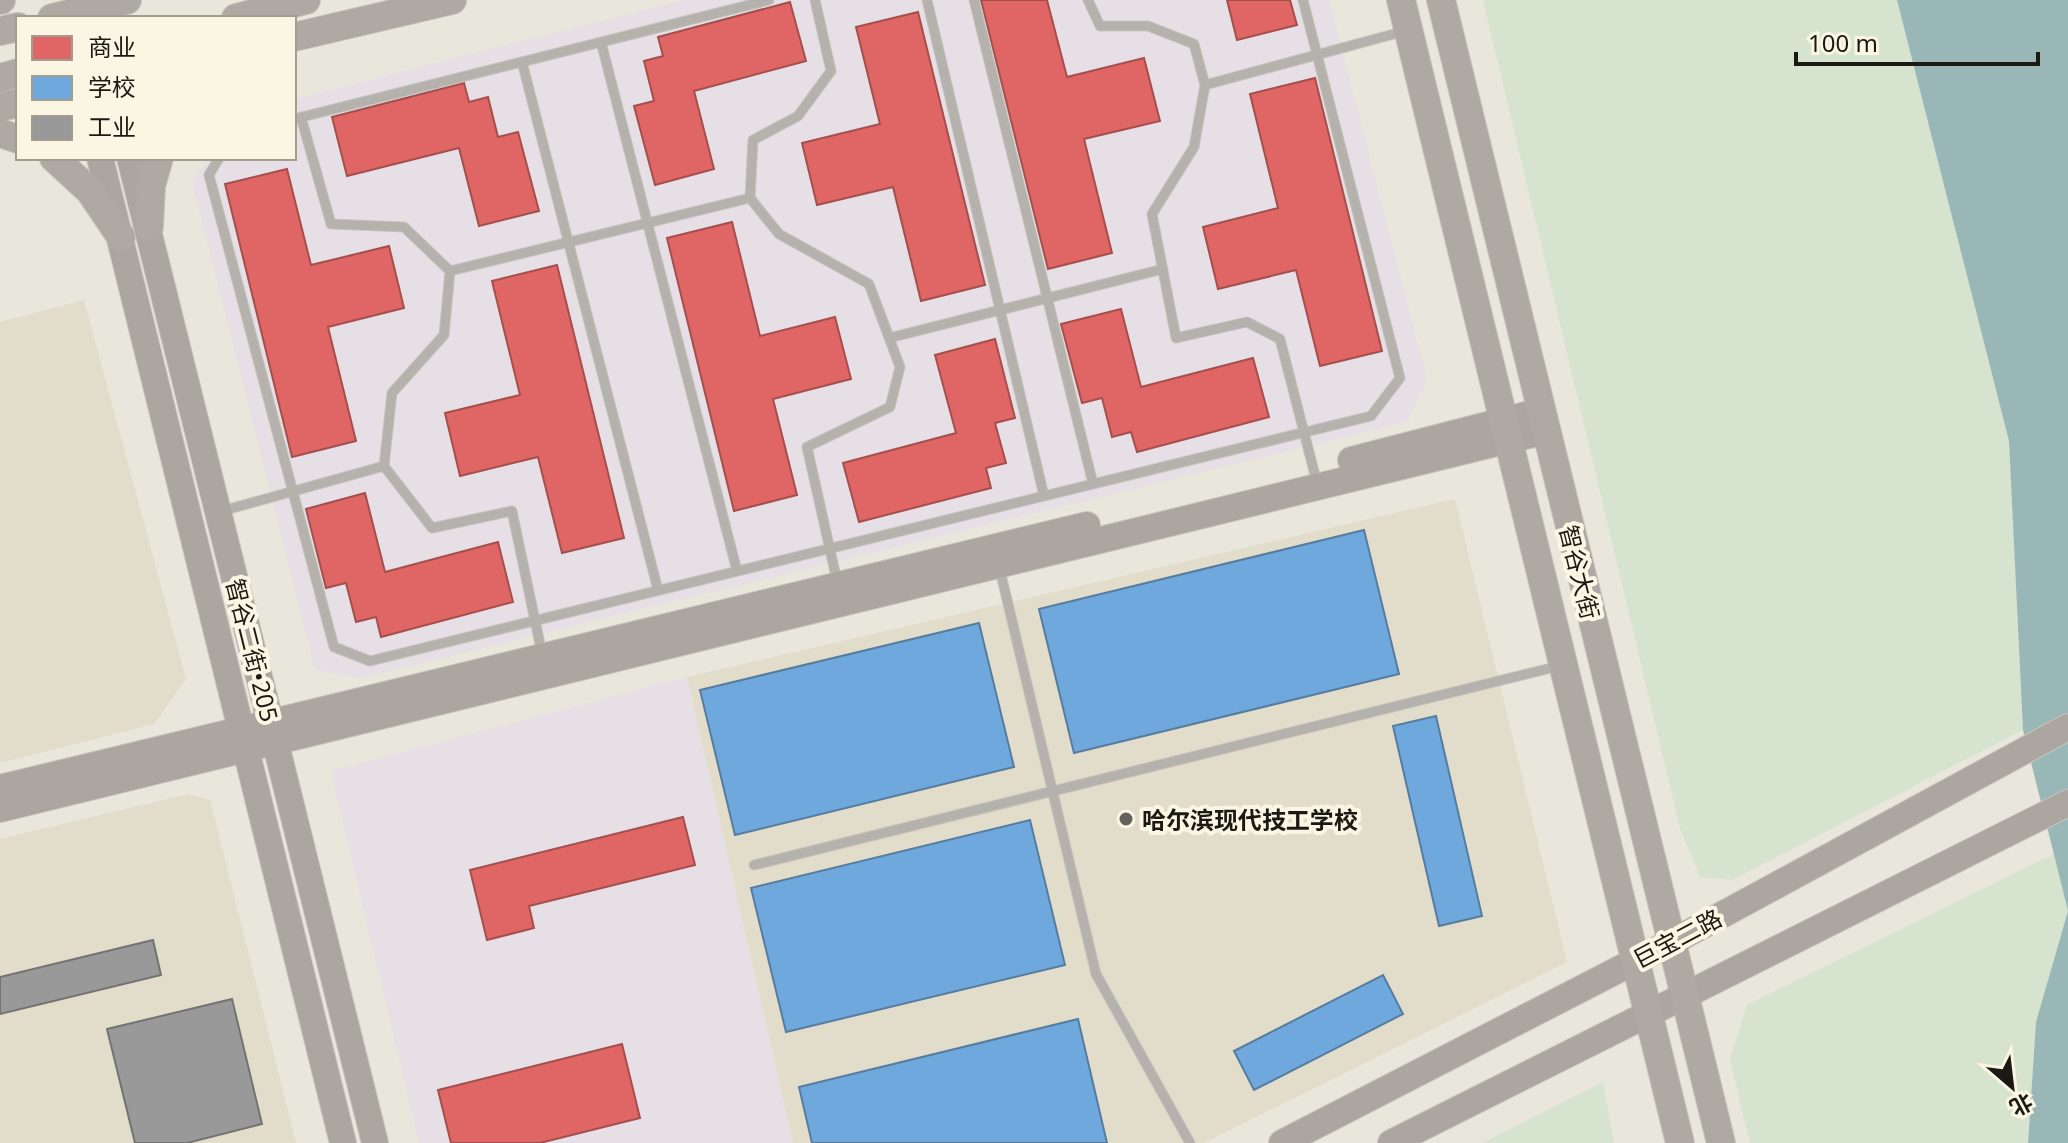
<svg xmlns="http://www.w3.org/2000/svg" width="2068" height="1143" font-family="'Noto Sans','Noto Sans SC',sans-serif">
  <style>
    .commercial { fill: #e7dfe6 }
    .built { fill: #e2dcca }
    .green { fill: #d6e3cf }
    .water { fill: #99b7b6 }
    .shops { fill: #e06666; stroke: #a54f4d; stroke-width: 2 }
    .schools { fill: #6fa8dc; stroke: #567da0; stroke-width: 2 }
    .industry { fill: #999; stroke: #737371; stroke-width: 2 }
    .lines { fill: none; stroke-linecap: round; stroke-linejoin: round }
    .lane-casing { stroke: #c7c4bd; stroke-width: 11 }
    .secondary-casing { stroke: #c7c4bd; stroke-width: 28 }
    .primary-casing { stroke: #c7c4bd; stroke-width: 30 }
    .lane { stroke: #b5b1ac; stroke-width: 9 }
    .secondary { stroke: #aca6a1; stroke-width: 26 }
    .primary { stroke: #aeaaa3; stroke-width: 28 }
    .poi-dot { fill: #636159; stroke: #fbf6e4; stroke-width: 3 }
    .labels { text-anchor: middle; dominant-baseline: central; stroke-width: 8; stroke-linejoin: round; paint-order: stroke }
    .street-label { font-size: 24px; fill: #1b1913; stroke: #fbf6e4 }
    .poi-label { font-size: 24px; font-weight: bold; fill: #1b1913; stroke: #fbf6e4; text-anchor: start }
  </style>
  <rect width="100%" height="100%" fill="#e9e6dc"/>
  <path class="commercial" d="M684,0H1329L1427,380L1407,422L361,678L315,670L192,182L208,158H294V99Z
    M687,677L793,1143H419L331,771Z"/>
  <path class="built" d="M84,300L186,679L154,724L0,763V322Z
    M1455,499L1567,962L1204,1143H793L687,677Z
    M188,794L210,800L296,1143H0V839Z"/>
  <path class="green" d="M1483,0H1897L2009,441L2023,730L1732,880L1700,877L1680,828Z
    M2054,854L2068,911L2036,1022L2028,1143H1750L1730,1059L1747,1005Z
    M1603,1082L1614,1143H1482Z"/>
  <path class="water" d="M1897,0H2068V911L2023,730L2009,441Z
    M2068,911V1143H2028L2036,1022Z"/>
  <path class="shops" d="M981,0H1047L1067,77L1144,58L1160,121L1084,139L1112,253L1048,269Z
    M1227,0H1290L1297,25L1237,40Z
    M790,2L806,61L694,91L714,169L655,185L634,106L654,101L644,61L663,56L658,37Z
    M918,12L985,285L921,301L893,187L817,205L802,143L880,124L856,27Z
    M1315,78L1382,351L1320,366L1296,270L1218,289L1203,227L1278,208L1250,94Z
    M464,83L469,102L488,97L498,137L518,132L539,211L479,226L459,148L347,176L332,117Z
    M287,169L311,265L389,246L404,308L328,327L356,441L292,457L225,184Z
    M732,222L760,336L835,317L851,379L773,399L797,495L734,511L667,238Z
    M557,265L624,538L562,553L538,457L460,476L445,413L520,395L492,281Z
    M1121,309L1141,387L1253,358L1269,417L1137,452L1131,432L1112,437L1102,398L1082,403L1061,324Z
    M995,339L1015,418L995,423L1006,463L986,468L991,488L859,522L843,463L956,433L935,355Z
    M365,493L385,572L498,542L513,602L381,637L376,617L356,622L346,583L326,588L306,509Z
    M683,817L695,865L529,906L534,928L487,940L470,870Z
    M622,1044L640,1118L540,1143H451L438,1090Z"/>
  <path class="schools" d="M1364,530L1399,674L1074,753L1039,609Z
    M979,623L1014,767L735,835L700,690Z
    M1436,716L1482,916L1439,926L1393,726Z
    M1030,820L1065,965L786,1032L751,888Z
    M1383,975L1403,1014L1254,1090L1234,1051Z
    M1078,1019L1107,1143H812L799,1087Z"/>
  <path class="industry" d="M153,940L161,975L0,1014V977Z
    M232,999L262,1124L187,1143H135L107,1029Z"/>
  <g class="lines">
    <defs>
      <path id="lane" d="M815,0L831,71L798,116L753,140L750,198L779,234L869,284L900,367L890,407L807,447L837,581
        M927,0L1044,496
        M974,0L1093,484
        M1088,0L1100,26H1148L1194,44L1205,85L1194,147L1152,214L1176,338L1247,322L1280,339L1317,483
        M601,42L737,571
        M522,62L658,590
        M1205,85L1405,31
        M301,117L331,224L404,227L450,271L444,335L392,393L384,466L432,528L512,511L542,654
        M294,119L769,0
        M219,158L209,175L334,647L370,661L1371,416L1400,378L1303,0
        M450,271L750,198
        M889,338L1163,269
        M222,511L384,466
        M999,566L1096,974L1190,1143
        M754,865L1559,666"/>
      <path id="secondary" d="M100,158L343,1143
        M130,158L375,1143
        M1351,460L1541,411
        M0,788L1087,525
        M0,809L1546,431
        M1282,1143L1672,942L2068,727
        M1391,1143L2068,803"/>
      <path id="primary" d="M0,0H1
        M1401,0L1680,1143
        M1441,0L1721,1143
        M52,18L127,0
        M236,18L306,0
        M0,31L18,27
        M294,37L452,0
        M0,78L18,73
        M0,107L18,103
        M0,133L18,139
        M54,158L90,191L121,237
        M149,227L151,186L159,158"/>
    </defs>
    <use href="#lane" class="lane-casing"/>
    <use href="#secondary" class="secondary-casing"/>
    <use href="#primary" class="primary-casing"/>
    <use href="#lane" class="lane"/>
    <use href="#secondary" class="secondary"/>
    <use href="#primary" class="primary"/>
  </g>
  <circle class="poi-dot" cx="1126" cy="819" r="8"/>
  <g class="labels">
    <g class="street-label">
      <text transform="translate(1580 572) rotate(76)">智谷大街</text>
      <text transform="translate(253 650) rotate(76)">智谷二街•205</text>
      <text transform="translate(1677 938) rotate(-28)">巨宝二路</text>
    </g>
    <g class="poi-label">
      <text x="1142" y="819">哈尔滨现代技工学校</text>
    </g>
  </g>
  <rect x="16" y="16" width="280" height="144" fill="#fbf6e4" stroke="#a19e90" stroke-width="2"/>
  <rect x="32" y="36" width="40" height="24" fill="#e06666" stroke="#a19e90" stroke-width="2"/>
  <text x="88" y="56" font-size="24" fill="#1b1913">商业</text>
  <rect x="32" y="76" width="40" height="24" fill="#6fa8dc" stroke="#a19e90" stroke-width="2"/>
  <text x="88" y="96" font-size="24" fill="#1b1913">学校</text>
  <rect x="32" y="116" width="40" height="24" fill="#999999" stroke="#a19e90" stroke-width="2"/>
  <text x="88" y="136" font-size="24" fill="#1b1913">工业</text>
  <g transform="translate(2012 1087) rotate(152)" stroke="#fbf6e4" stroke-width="6" paint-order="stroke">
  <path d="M0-6L14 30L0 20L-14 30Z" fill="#1b1913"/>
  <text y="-12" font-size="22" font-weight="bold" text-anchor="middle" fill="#1b1913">北</text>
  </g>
  <path d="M1796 52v12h242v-12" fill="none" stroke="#1b1913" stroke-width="4"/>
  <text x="1808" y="52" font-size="24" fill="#1b1913" stroke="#fbf6e4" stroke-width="6" paint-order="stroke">100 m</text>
</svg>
